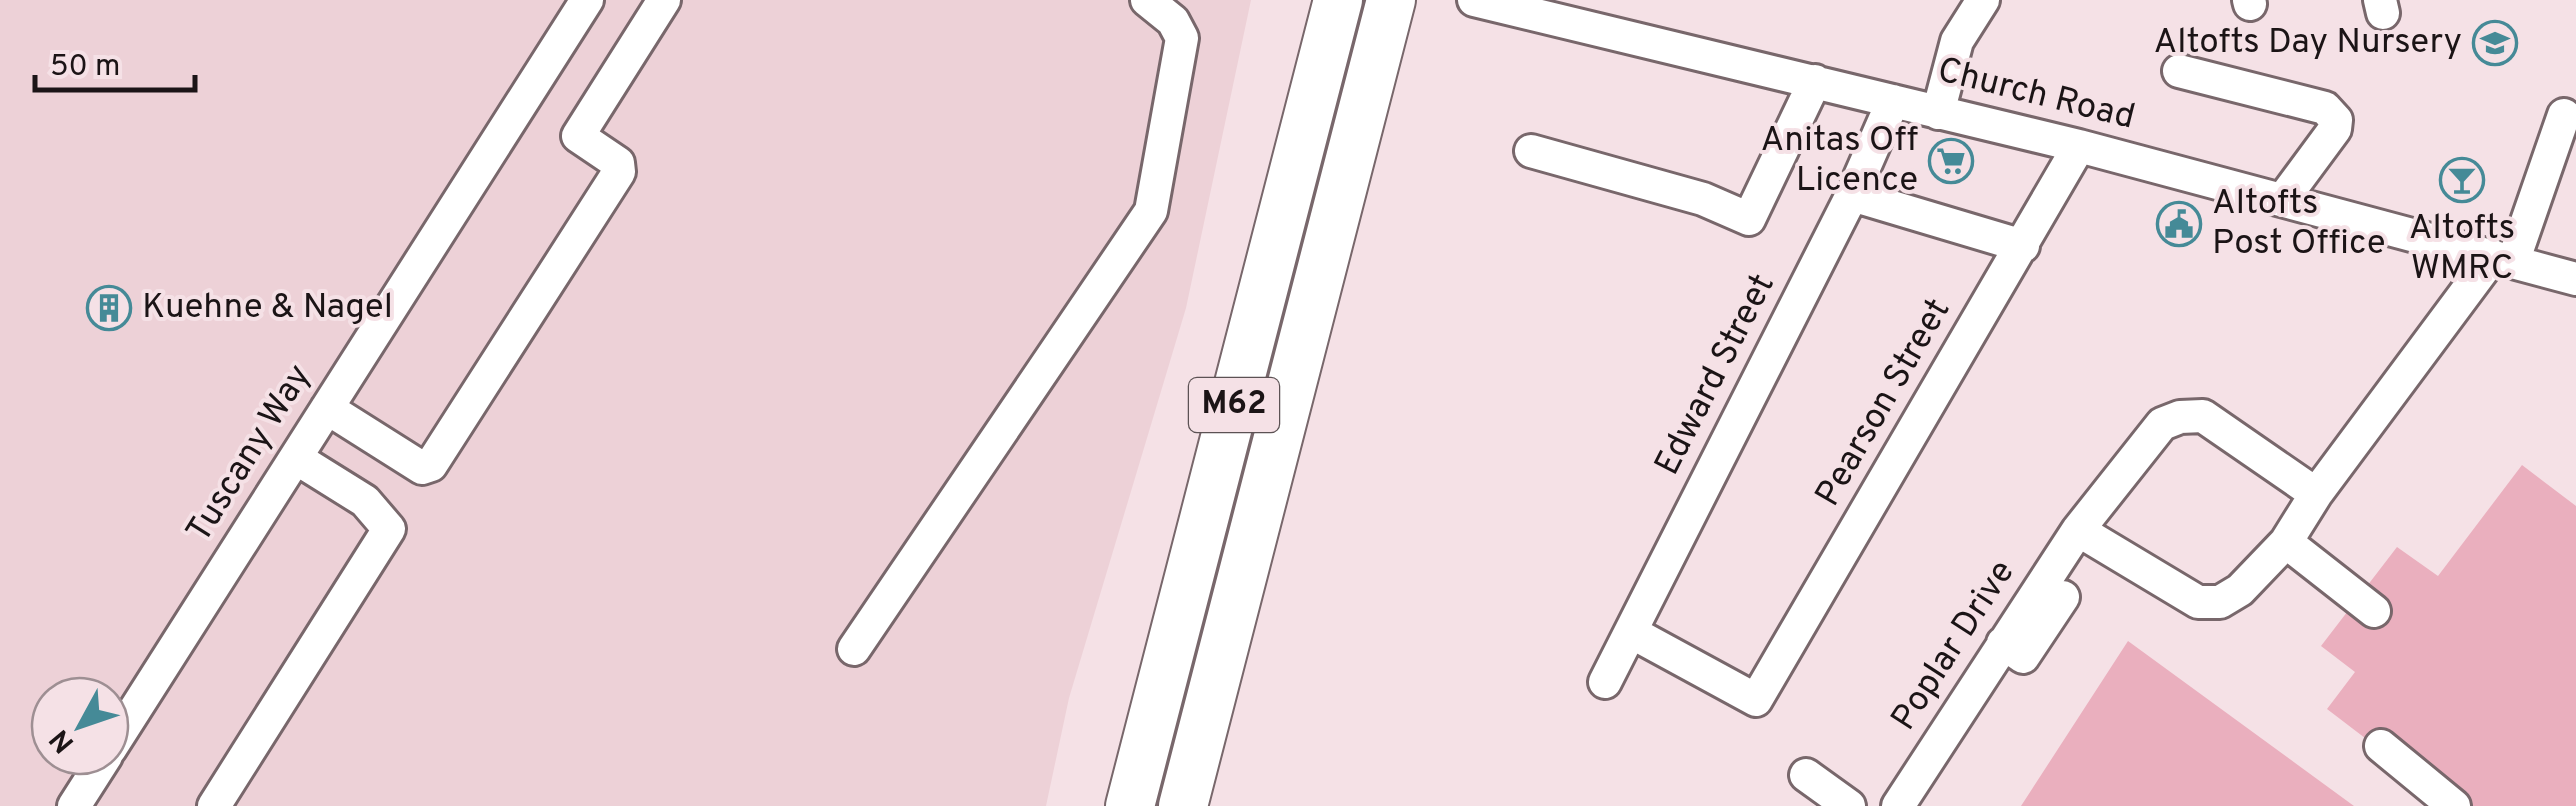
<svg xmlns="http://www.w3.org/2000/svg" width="2576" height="806" font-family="Overpass,sans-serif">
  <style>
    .built { fill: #edd1d7; fill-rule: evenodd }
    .green { fill: #eaafbe }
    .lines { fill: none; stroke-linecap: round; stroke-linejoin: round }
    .minor-casing { stroke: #78676b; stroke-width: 38 }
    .highway-casing { stroke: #78676b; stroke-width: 52 }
    .minor { stroke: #fff; stroke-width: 32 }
    .highway { stroke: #fff; stroke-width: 48 }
    .labels { text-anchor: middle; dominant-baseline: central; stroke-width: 8; stroke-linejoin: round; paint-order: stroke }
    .shield { fill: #f5e1e6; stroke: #5c5254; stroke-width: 2.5 }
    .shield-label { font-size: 32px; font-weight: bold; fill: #1b1416 }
    .poi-label { font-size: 35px; fill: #1b1416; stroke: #f5e1e6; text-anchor: end }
    .street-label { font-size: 35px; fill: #1b1416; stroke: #f5e1e6 }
  </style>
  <rect width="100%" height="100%" fill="#f5e1e6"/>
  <path class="built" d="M0,0H1251L1186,308L1069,698L1046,806H0ZM50,696H110V756H50Z"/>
  <path class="green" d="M2522,465L2576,506V806H2454L2327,709L2355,672L2321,646L2397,547L2438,576Z
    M2128,641L2354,806H2021Z"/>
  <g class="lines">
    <defs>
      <path id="minor" d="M1474,0L2079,146L2576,279
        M2249,0L2250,4
        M2380,0L2383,13
        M2179,71L2325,108L2336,120L2335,129L2284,198
        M1938,113L1957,41L1983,0
        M1531,151L1703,199L1749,219L1815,81
        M1852,195L2023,246
        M2513,262L2564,115
        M327,408L422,468L431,465L619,172L618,163L578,136L664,0
        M2078,530L2198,602H2220L2240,590L2286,542L2316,494L2493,256
        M2286,542L2374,611
        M1631,632L1756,700L2079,146
        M2003,643L2023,657L2063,597
        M854,649L1151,211L1182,38L1173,21L1147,0
        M1605,682L1852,195L1893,101
        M2381,746L2454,806
        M110,749L587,0
        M1806,775L1849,806
        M74,806L106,756
        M214,806L389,529L365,501L296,458
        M1898,806L2078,530L2162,424L2180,417L2203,416L2316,494"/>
      <path id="highway" d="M1130,806L1338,0
        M1183,806L1391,0"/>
    </defs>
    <use href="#minor" class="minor-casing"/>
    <use href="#highway" class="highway-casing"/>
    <use href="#minor" class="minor"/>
    <use href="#highway" class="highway"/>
  </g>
  <defs>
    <symbol id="school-ring" viewBox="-11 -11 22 22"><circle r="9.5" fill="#f5e1e6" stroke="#458a97" stroke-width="1.5"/><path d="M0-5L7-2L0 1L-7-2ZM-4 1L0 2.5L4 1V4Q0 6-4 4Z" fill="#458a97"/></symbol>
    <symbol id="supermarket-ring" viewBox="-11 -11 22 22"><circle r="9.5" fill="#f5e1e6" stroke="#458a97" stroke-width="1.5"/><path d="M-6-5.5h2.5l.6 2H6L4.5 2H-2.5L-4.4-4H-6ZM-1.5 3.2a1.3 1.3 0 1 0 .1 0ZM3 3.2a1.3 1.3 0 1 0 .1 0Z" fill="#458a97"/></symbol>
    <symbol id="bar-ring" viewBox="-11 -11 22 22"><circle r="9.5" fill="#f5e1e6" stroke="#458a97" stroke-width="1.5"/><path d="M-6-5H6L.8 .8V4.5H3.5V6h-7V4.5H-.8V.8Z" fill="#458a97"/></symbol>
    <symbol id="civic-ring" viewBox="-11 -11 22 22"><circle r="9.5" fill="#f5e1e6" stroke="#458a97" stroke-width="1.5"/><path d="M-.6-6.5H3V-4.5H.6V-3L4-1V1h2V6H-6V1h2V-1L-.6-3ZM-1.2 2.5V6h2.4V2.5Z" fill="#458a97"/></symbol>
    <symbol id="building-ring" viewBox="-11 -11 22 22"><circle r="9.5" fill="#f5e1e6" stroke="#458a97" stroke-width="1.5"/><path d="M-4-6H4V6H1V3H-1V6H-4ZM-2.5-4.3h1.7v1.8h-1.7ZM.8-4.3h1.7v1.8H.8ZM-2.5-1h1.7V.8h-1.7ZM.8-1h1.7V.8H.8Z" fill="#458a97"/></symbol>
  </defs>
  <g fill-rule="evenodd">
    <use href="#school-ring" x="2470" y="18" width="50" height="50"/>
    <use href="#supermarket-ring" x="1926" y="136" width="50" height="50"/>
    <use href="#bar-ring" x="2437" y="155" width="50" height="50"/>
    <use href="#civic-ring" x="2154" y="199" width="50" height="50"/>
    <use href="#building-ring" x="84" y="283" width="50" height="50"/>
  </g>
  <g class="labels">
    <rect class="shield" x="1189" y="378" width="90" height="54" rx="8"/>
    <g class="shield-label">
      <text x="1234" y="405">M62</text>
    </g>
    <g class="poi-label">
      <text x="2462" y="43">Altofts Day Nursery</text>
      <text x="1918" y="141">Anitas Off<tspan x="1918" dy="40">Licence</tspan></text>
      <text x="2212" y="204" text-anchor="start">Altofts<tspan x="2212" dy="40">Post Office</tspan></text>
      <text x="2462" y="229" text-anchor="middle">Altofts<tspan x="2462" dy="40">WMRC</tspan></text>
      <text x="142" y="308" text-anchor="start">Kuehne &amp; Nagel</text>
    </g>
    <g class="street-label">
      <text transform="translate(2036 95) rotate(14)">Church Road</text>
      <text transform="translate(1716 375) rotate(-63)">Edward Street</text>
      <text transform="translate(1884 403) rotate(-60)">Pearson Street</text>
      <text transform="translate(250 454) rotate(-58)">Tuscany Way</text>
      <text transform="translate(1954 646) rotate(-57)">Poplar Drive</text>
    </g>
  </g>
  <g transform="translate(80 726) rotate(230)"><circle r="48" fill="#f5e1e6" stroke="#9e8f93" stroke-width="2.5"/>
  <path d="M0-8L18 38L0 25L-18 38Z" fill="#458a97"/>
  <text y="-15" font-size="28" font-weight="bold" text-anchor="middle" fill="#1b1416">N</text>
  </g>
  <path d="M35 75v15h160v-15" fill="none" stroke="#1b1416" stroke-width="5"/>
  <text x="50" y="75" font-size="30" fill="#1b1416" stroke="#f5e1e6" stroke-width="8" paint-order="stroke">50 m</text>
</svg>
